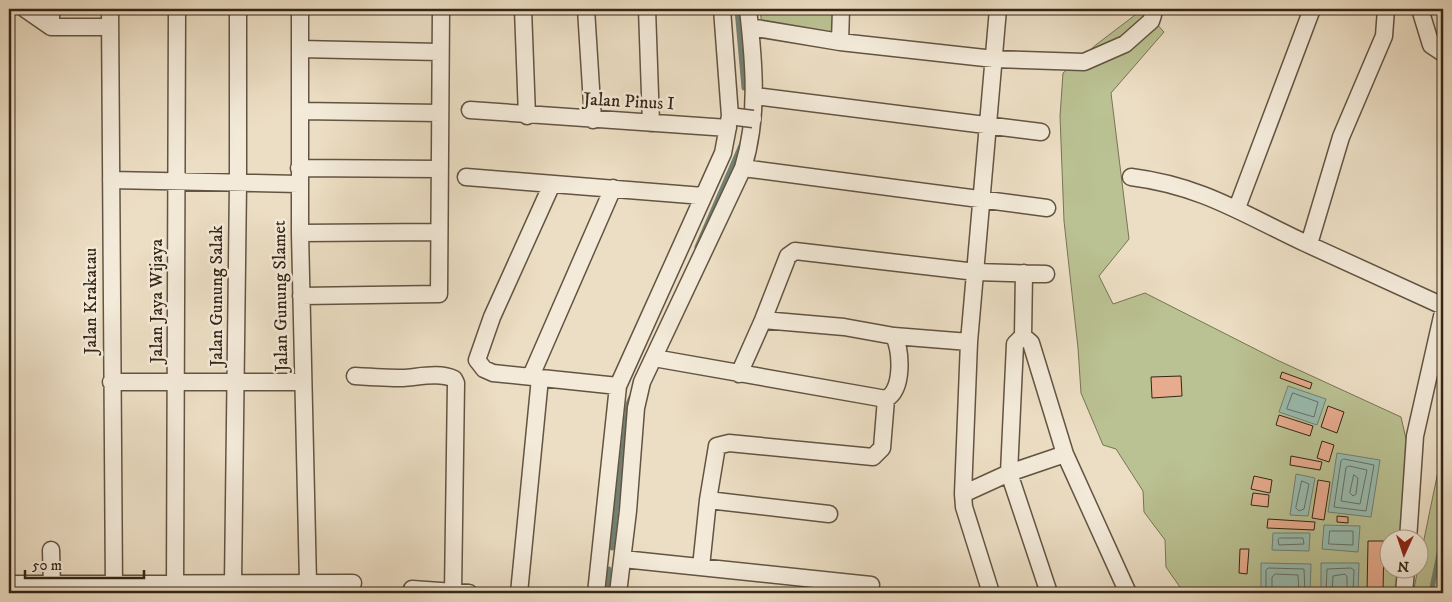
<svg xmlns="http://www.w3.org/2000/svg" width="1452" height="602" font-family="'IM FELL DW Pica',serif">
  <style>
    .green { fill: #bac192; stroke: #787454 }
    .water { fill: #99bcb0; stroke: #718072 }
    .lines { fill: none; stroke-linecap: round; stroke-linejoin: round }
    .shore { stroke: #677163; stroke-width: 1 }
    .stream { stroke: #718072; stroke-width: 5 }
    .building { fill: #e7ab8e; stroke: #352616 }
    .minor-casing { stroke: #635442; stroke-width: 19 }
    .minor { stroke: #f3ead9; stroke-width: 16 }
    .minor-bridge-casing { stroke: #635442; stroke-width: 19; stroke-linecap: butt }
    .minor-bridge { stroke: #f3ead9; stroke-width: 16 }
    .labels { text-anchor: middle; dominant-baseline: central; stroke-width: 5; stroke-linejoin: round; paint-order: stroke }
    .street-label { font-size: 18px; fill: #352616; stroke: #f3ead9 }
  </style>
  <rect width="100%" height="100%" fill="#ecdec4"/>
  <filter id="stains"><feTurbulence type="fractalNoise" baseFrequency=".004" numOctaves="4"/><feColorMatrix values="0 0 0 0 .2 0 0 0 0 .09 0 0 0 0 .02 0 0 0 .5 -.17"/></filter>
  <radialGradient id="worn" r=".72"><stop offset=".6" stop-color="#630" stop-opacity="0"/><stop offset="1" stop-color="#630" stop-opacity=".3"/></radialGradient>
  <path class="green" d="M760,9H836L835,36L762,26Z
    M1143,9L1164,32L1111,93L1129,239L1099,276L1113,304L1145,293L1277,360L1401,417L1412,465L1408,539L1390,540V570H1406L1404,593H1184L1166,567L1165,540L1144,512L1143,491L1116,449L1103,445L1081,393L1078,348L1064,221L1060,116L1063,73L1097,44Z
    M1443,447V593H1413Z"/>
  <path class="water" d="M1288,386L1326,399L1317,425L1279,412Z
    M1337,453L1380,460L1371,517L1328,512Z
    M1296,474L1315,478L1308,516L1290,515Z
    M1324,525L1360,526L1358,552L1322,549Z
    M1273,533H1310L1309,551L1272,550Z
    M1261,563L1311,564L1310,593H1261Z
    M1321,563H1359L1358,593H1321Z"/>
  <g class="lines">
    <path class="shore" d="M1293,393L1318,402L1314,417L1287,409Z
      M1344,459L1374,465L1366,511L1334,507L1341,461Z
      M1349,466L1367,470L1360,504L1341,501L1346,468Z
      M1354,475L1358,478L1356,494L1353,496L1350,493Z
      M1302,481L1309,484L1304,509L1299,511L1296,508Z
      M1330,531H1353V545L1329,544Z
      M1280,538H1303L1304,544L1279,545L1278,540Z
      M1266,593V570L1268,568L1304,569L1305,593
      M1272,593V577L1275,574L1298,575L1299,593
      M1326,593L1327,569L1351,568L1354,570L1353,593
      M1332,593L1333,576L1345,574L1347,577V593"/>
    <path class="stream" d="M737,9L744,88
      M697,247L742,143
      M612,548L628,404L631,397
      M607,593L609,569
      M1431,593L1443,534"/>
  </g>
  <path class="building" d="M1282,372L1312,383L1310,389L1280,378Z
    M1181,376L1182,396L1152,398L1151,377Z
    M1328,406L1344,412L1337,433L1321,427Z
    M1279,415L1313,426L1310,436L1276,425Z
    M1322,441L1334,445L1329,462L1317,458Z
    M1291,456L1322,462L1320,470L1290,465Z
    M1254,476L1272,480L1270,493L1251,489Z
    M1318,480L1330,482L1324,520L1312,518Z
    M1253,493L1269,495L1268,507L1251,505Z
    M1337,516L1348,517V523L1337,522Z
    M1268,519L1315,522L1314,530L1267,528Z
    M1368,541H1384L1383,593H1367Z
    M1240,549H1249L1247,574L1239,573Z"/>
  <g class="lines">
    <defs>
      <path id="minor" d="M25,9L51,27H110
        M51,9V27
        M110,9L114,593
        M300,9V233L308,583
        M523,9L527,116
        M586,9L593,120
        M647,9L651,123
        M1420,9L1431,45L1443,53
        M750,27L840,42L994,59L1084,62L1125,44L1151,21L1153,15L1152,9
        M840,42L841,9
        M300,49L440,52
        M755,96L1041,132
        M470,110L728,128
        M300,111L440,113
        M299,168L439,169
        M743,168L1047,208
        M466,177L703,196
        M1131,177C1202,186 1243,214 1305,243C1351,264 1397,285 1443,306
        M111,180L299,184
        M552,184L492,317L477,360L484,369L493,373L618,386
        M1237,208L1312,9
        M300,233L439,232
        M1309,244L1341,137L1384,36L1386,9
        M1024,273L1023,336L1015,344L1009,473L1065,454L1128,593
        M301,296L439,294L441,9
        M894,336L969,342
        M1023,336L1031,343L1065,454
        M654,358L886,399
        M739,374L763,320L788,256L795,251L976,272L1046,274
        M355,376C371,377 387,378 403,378C419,377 440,372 454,379L456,383L453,592
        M531,376L613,188
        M111,382H302
        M963,494L1009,473L1049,593
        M708,500L829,514
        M1408,540L1415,436L1443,312
        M51,550L52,585
        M623,559L871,585
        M701,567L708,500L717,446L729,443L873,457L882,448L886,399C904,389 901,351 894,336L844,327L763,320
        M9,584L353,583
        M233,584L238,183V9
        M412,589L469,593
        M175,593L177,9
        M519,593L540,378
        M596,593L618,386L723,153L730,116L722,9
        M618,593L628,511L636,408L642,382L743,168C759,116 754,62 748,9
        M991,593L964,507L963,494L969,342L998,9
        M1404,593L1406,570"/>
    </defs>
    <use href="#minor" class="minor-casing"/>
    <use href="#minor" class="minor"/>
    <defs>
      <path id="minor-bridge" d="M737,117L753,119"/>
    </defs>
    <use href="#minor-bridge" class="minor-bridge-casing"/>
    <use href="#minor-bridge" class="minor-bridge"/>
  </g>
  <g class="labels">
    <g class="street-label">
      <text transform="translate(629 102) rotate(3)">Jalan Pinus I</text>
      <text transform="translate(217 296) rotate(-90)">Jalan Gunung Salak</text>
      <text transform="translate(281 296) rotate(-91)">Jalan Gunung Slamet</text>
      <text transform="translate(91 301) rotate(-90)">Jalan Krakatau</text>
      <text transform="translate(157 301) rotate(-90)">Jalan Jaya Wijaya</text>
    </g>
  </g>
  <rect width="1452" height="602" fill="none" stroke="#ecdec4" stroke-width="30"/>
  <rect x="10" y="10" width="1432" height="582" fill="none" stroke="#352616" stroke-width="2.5"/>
  <rect x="15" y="15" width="1422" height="572" fill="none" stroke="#352616"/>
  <g transform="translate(1404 554) rotate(183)"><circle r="24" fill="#f3ead9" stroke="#a79c8b"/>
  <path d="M0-4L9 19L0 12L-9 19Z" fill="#8f2418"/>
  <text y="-8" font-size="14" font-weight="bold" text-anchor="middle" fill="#352616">N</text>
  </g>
  <path d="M25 570v8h119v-8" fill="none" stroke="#352616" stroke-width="2.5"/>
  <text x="32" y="570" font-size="15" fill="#352616" stroke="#f3ead9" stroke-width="4" paint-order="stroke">50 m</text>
  <rect width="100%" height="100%" filter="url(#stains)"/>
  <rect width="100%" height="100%" fill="url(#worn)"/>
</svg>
